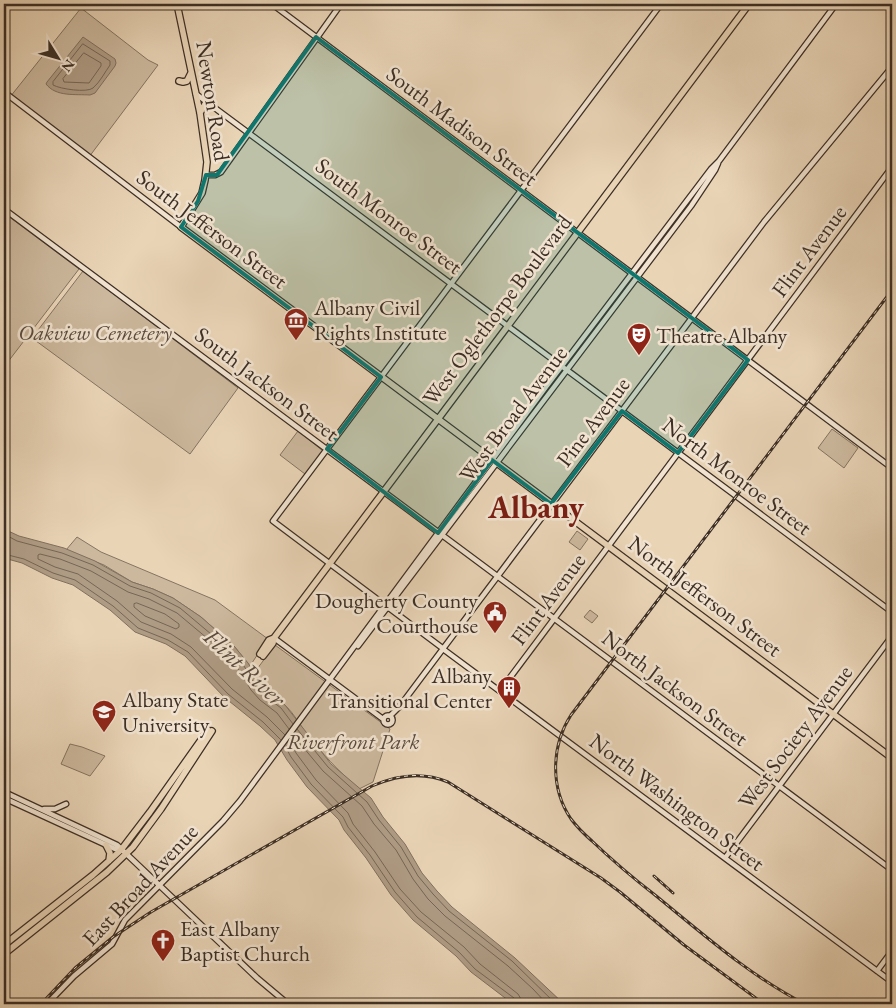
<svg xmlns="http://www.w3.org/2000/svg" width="896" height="1008" font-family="'EB Garamond',serif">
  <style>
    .green { fill: #ccb89d; stroke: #847461 }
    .water { fill: #af9c85; stroke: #81705f }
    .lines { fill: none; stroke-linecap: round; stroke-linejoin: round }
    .shore { stroke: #766655; stroke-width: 1 }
    .secondary-casing { stroke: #3d2f25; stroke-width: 7 }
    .primary-casing { stroke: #3d2f25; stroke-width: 8 }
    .secondary { stroke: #f1e3d0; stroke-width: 4.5 }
    .primary { stroke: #e9d4b6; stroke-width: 5.5 }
    .rail-casing { stroke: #3d2f25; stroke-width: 3 }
    .rail { stroke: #f1e3d0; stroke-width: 1; stroke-dasharray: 4; stroke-linecap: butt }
    .marked { fill: #0f766e; fill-opacity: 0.2; stroke: #0f766e; stroke-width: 4; stroke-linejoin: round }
    .labels { text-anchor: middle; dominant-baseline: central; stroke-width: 5; stroke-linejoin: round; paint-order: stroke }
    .street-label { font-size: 22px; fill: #3d2f25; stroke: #f1e3d0 }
    .poi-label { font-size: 22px; fill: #3d2f25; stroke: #f1e3d0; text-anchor: start }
    .park-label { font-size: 22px; font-style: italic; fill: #5a4a3d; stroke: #f1e3d0 }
    .water-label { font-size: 24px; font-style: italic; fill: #5a4a3d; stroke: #f1e3d0 }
    .town-label { font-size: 32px; font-weight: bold; fill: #7a1f14; stroke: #f1e3d0 }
  </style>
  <rect width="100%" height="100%" fill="#e9d4b6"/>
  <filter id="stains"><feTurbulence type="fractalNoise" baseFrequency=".004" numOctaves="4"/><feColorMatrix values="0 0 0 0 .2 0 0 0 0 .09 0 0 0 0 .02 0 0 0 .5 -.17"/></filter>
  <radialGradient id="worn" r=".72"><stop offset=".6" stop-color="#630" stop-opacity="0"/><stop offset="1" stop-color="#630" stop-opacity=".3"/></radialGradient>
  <path class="green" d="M81,8L148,60L158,65L89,157L10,97Z
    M4,213L79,269L4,367Z
    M83,271L238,388L190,454L32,338Z
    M832,429L858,448L844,468L818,448Z
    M298,431L323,451L305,474L280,455Z
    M577,531L588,539L580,550L569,542Z
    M77,537L101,552L215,600L268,639L267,640L250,666L234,646L201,617L173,598L153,589L132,582L104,565L66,550Z
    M590,610L598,616L592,623L584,617Z
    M275,645L390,729L373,782L359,789C339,772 321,752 305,732C299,723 294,714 286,706C274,693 264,691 254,673Z
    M70,744L82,747L105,756L90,776L61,764Z"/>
  <path class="water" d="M83,37L115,59L116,63L115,66L95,93L90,95C75,94 56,97 46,84L47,82Z
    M4,529L19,536L64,548L95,561L132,582L153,589L173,598L201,617L234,646L248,663L260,683L267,691L285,705L331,764L371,798L383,817L405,844L422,873L437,891L452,907L515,958L564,1004H513L471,972L456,956L413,920L391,895L366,858L344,830L339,820L307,787L287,760L275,740L260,726L224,697L185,656L166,644L135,632L110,610L73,585L52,578L22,563L4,558Z"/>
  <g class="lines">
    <path class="shore" d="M83,44L110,61V65C105,72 100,82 93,88C87,93 60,89 53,85V82Z
      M84,53L101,63V66L89,83L64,82L63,79Z
      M4,534L17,541L62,553L93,565L130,586L151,593L180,608L230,650L244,666L256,686L264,695L281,708L293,724
      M4,554L24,559L53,573L75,580L113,606L138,628L168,640L188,652L228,694L263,722L281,740
      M137,603L165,614L179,624V627L176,629L145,616L134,607V604Z
      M297,729L328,767L367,802L379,820L401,847L418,876L433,894L449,911L512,961L556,1004
      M285,735L267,717L232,689L191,647L171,634L141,622L117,601L78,574L55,567L38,559V555L40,554L60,559L91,571L128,592L149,599L177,613L226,654L239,670L251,690L260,700L277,713L289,729
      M293,735L323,771L362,806L374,824L396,850L413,879L428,899L445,916L508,966L533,989L547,1004
      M289,740L296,753L316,780L348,813L353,824L375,852L400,889L421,912L464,947L480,964L518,994L521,999L522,1004
      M285,746L291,757L311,784L343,817L348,827L370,855L395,892L417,917L459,952L475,969L514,998L516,1004"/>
    <defs>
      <path id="secondary" d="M272,4L892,468
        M4,92L181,227
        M196,94L892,612
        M206,175H215L221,172L341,4
        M4,209L892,870
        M274,638L383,719
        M358,646L691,206L715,170L718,163
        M441,647L273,521L661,4
        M443,649L892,982
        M500,691L892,167
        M383.5 720a4.5 4.5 0 1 1 9 0a4.5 4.5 0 1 1-9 0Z
        M390,716L400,706L424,674L764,222L892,67
        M4,792L117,845L257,978L288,1004
        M4,798L115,849L121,850
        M44,809H55L66,804
        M725,858L892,636
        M877,971L892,951
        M47,1004L74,976L112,944L125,920L223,821L240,801L546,387L711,169L719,161L836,4"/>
      <path id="primary" d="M177,4L200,113L207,162L205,180L202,193L181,227L892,758
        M179,81L183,82L187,81L191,73
        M200,113L205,104L212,106
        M260,654L269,640L274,638L749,4
        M263,656L273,643L274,638
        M106,845L110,853L109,861
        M4,945L93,875L121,850L150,812L208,730
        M4,954L107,872L133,847L161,809L212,731"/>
    </defs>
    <use href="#secondary" class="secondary-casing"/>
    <use href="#primary" class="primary-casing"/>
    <use href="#secondary" class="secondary"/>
    <use href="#primary" class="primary"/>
    <defs>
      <path id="rail" d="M654,876L673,893
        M41,1004L75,968L113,937L151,912L372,786C397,775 422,771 448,782L601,878L620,892L684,945L764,1004
        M805,1004C750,976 703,934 655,895C633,878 612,860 592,841C584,834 577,827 571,819C550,788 551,746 571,715L892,290"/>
    </defs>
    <use href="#rail" class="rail-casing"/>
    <use href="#rail" class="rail"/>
  </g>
  <path class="marked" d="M316,37L748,360L678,453L622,411L551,504L492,460L438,533L327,449L381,377L181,227L198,201L206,175H217Z"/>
  <defs>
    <symbol id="museum-pin" viewBox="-11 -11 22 30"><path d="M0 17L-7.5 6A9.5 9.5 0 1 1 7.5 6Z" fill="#8f2418" stroke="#f1e3d0"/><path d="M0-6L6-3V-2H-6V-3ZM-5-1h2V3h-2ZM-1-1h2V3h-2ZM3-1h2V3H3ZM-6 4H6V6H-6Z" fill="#fff"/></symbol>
    <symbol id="theatre-pin" viewBox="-11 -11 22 30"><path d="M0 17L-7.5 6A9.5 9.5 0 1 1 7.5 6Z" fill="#8f2418" stroke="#f1e3d0"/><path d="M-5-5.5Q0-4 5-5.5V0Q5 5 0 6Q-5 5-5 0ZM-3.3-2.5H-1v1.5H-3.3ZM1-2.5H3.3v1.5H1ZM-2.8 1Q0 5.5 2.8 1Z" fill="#fff"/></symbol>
    <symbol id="civic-pin" viewBox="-11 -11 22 30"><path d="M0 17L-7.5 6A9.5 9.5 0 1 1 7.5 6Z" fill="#8f2418" stroke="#f1e3d0"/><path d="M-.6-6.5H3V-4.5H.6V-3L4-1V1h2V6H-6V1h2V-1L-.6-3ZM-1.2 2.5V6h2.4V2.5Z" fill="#fff"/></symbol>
    <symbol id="building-pin" viewBox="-11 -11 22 30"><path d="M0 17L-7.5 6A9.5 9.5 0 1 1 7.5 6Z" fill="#8f2418" stroke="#f1e3d0"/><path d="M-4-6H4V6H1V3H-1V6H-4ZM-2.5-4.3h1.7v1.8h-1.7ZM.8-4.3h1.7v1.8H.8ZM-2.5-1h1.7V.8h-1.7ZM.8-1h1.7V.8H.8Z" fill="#fff"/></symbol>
    <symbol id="university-pin" viewBox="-11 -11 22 30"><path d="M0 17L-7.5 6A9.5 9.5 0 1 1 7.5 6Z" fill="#8f2418" stroke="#f1e3d0"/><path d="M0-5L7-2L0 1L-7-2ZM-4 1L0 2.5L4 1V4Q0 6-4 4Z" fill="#fff"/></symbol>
    <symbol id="church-pin" viewBox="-11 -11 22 30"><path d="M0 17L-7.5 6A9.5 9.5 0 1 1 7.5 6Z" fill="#8f2418" stroke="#f1e3d0"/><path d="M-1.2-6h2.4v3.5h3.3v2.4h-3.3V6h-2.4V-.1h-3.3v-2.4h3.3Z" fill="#fff"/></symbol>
  </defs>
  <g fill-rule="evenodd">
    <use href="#museum-pin" x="282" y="306" width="28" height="38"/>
    <use href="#theatre-pin" x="625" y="321" width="28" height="38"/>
    <use href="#civic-pin" x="481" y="599" width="28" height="38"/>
    <use href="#building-pin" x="495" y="674" width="28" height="38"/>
    <use href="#university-pin" x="90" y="698" width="28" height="38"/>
    <use href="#church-pin" x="149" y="927" width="28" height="38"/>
  </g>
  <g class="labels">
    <g class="street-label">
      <text transform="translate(213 101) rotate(81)">Newton Road</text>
      <text transform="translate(462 126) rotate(37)">South Madison Street</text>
      <text transform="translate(389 216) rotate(37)">South Monroe Street</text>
      <text transform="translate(212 229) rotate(37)">South Jefferson Street</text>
      <text transform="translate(809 251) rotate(-53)">Flint Avenue</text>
      <text transform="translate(497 310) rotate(-53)">West Oglethorpe Boulevard</text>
      <text transform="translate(267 384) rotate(37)">South Jackson Street</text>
      <text transform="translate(513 414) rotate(-53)">West Broad Avenue</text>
      <text transform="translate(593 422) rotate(-53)">Pine Avenue</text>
      <text transform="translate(737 476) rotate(37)">North Monroe Street</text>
      <text transform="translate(705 596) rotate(37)">North Jefferson Street</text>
      <text transform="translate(548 599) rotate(-53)">Flint Avenue</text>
      <text transform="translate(675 688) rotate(37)">North Jackson Street</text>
      <text transform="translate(795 737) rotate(-53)">West Society Avenue</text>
      <text transform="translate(677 802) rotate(37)">North Washington Street</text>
      <text transform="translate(140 885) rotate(-47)">East Broad Avenue</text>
    </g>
    <g class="poi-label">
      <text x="314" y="307">Albany Civil<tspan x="314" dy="25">Rights Institute</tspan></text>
      <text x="656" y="335">Theatre Albany</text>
      <text x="478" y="600" text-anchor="end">Dougherty County<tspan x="478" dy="25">Courthouse</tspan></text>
      <text x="492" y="675" text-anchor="end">Albany<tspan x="492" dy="25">Transitional Center</tspan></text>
      <text x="122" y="699">Albany State<tspan x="122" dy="25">University</tspan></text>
      <text x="180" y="928">East Albany<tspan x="180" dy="25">Baptist Church</tspan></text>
    </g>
    <g class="park-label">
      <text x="95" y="332">Oakview Cemetery</text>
      <text x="353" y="741">Riverfront Park</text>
    </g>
    <g class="water-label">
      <text transform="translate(245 667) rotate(43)">Flint River</text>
    </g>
    <g class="town-label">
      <text x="536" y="507">Albany</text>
    </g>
  </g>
  <rect width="896" height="1008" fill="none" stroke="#e9d4b6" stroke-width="20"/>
  <rect x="5" y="5" width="886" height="998" fill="none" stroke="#3d2f25" stroke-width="2.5"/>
  <rect x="10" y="10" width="876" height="988" fill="none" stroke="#3d2f25"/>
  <g transform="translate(58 58) rotate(127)" stroke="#f1e3d0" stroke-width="4" paint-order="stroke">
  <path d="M0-4L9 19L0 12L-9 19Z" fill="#3d2f25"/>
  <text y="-8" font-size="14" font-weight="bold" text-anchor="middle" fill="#3d2f25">N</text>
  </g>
  <rect width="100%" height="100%" filter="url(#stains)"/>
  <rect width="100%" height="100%" fill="url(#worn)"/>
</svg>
